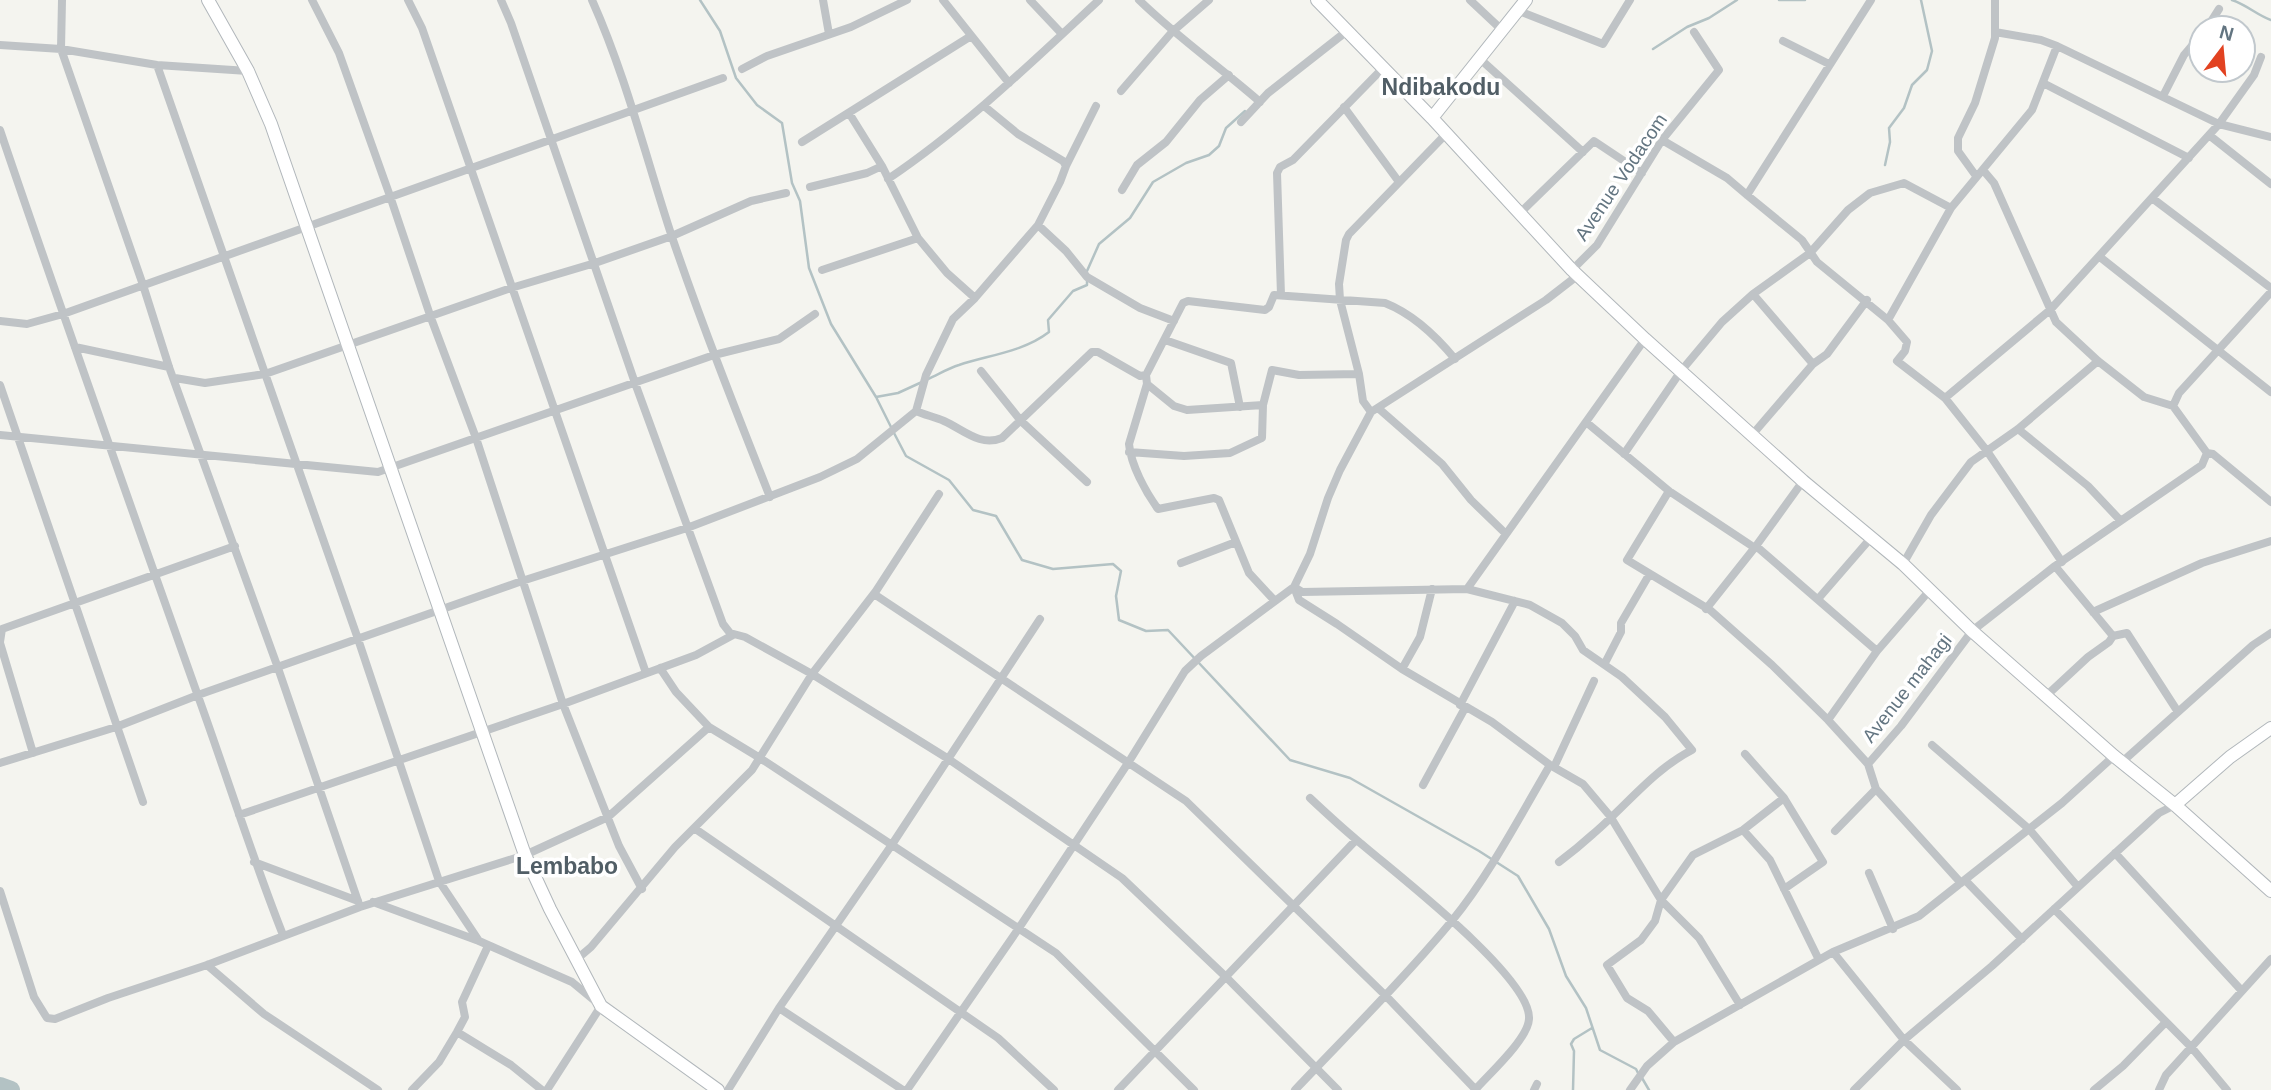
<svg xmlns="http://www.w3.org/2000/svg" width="2271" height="1090" font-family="Arial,sans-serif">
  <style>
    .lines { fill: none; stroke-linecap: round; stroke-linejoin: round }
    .stream { stroke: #b3c2c4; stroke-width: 2.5 }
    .river { stroke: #b3c2c4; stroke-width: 18 }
    .secondary-casing { stroke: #b1b7bb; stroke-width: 14 }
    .street { stroke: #bfc3c6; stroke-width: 8 }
    .secondary { stroke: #fff; stroke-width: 12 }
    .labels { text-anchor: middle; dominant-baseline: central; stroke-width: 7; stroke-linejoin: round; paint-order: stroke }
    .street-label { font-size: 19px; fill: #637581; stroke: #fff }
    .quarter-label { font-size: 23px; font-weight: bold; fill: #515e66; stroke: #fff }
  </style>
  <rect width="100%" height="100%" fill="#f4f4ef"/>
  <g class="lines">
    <path class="stream" d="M700,0L720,31L736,78L757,105L782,123L792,183L800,201L809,268L831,324L876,397L891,427
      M1779,0H1805
      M2232,0C2247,5 2257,15 2271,20
      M1653,49L1687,27L1709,18L1737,0
      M1885,165L1890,142L1889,128L1904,108L1912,85L1927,70L1932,51L1921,0
      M1087,271L1099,244L1130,218L1153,182L1186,163L1209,155L1219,146L1226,128L1245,111
      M928,379C939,374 949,368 959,365C989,355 1023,352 1049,332L1048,320L1073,291L1087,285V281
      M876,397L898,393L922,382
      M894,433L906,456L949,480L973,510L996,516L1022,560L1053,569L1113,564L1121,571L1116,596L1119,620L1146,631L1168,630L1290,760L1350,778L1479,851L1518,876L1549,929L1566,976L1586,1008L1600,1050L1636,1069L1638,1073
      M1642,1078L1649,1090
      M1573,1090L1574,1051L1571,1044L1574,1039L1592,1028"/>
    <path class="river" d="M0,1086L11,1090"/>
    <defs>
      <path id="secondary" d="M208,0L248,71L271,124L525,855L550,909L601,1006L718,1090
        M1317,0L1432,118L1572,270L1645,339L1803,481L1903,564L1972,631L2046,696L2114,756L2175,805L2271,891
        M1432,118L1526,0
        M2175,805L2230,757L2271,728"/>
    </defs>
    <use href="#secondary" class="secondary-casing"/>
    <path class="street" d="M62,0L61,49L143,285L169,367L278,668L360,907
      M312,0L339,53L390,196L431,318L476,438L563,704L619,846L642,889
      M408,0L422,28L646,673
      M501,0L511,23L635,383L723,624L730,633L745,637L812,674L947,758L1122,878L1226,977L1338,1090
      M592,0C626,76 646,158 672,237C702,325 736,411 770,497
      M823,0L829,34
      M943,0L1009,83
      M1030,0L1062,34
      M1139,0C1177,37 1220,67 1260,102
      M1470,0L1503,31
      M1519,11L1603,44L1630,0
      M2207,28L2219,9
      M1995,32L2041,40L2057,46L2219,124L2271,137
      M1783,41L1829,64
      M0,45L61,49L157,65L248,71
      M1479,58L1583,152
      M157,65L358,639L439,881L479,941
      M742,69L767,56L851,27L907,0
      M2043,83L2189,158
      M1121,91L1172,32L1209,0
      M2163,96L2184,55L2201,35
      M1344,107L1399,182
      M849,113L882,166L918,238L947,273L975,298
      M1241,122L1268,93L1347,31
      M0,130C64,319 131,507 198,696C227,776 252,857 283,935
      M2209,135L2271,184
      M1662,140L1727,178L1747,195L1802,240L1817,262L1888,320L1907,342L1905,351L1897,361L1945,398L1987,451L2062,562
      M802,142L971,36
      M1066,166L1096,106
      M1983,170L1994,183L2056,322L2098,361L2144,397L2173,406
      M1976,176L1958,151V138L1975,103L1995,38V0
      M888,179C965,127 1031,63 1099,0
      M810,187L867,173L882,166
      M1122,190L1137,165L1166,142L1200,100L1229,75
      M1747,195L1871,0
      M2152,198L2271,288
      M1520,213L1594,141L1642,173
      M1038,225L1066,251L1087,277L1140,308L1174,321
      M2100,257L2271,392
      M822,270L918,238
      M1572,270L1597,245L1662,140L1719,70L1694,32
      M1753,294L1813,364
      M1281,295L1277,173L1280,167L1293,160L1383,68
      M1888,320L1951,208L2032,110L2057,46
      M0,321L27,324L63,314L723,78
      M1165,340L1231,363L1240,407
      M75,347L169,367
      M981,371L1021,421L1087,482
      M1146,375L1147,384L1129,444C1131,465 1145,491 1158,509L1214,498L1219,500L1249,573L1275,601
      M175,378L205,383L265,374L511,288L595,263L672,236L751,201L786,193
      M1147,384L1174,406L1187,410L1263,405L1272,370L1299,375L1359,374
      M0,385L143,802
      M1945,398L2050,310L2219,124L2254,75L2261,57
      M1378,408L1442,464L1471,500L1506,534
      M916,411C925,415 935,417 944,421C964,430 980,447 1002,438L1092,352H1098L1140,376L1146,375L1183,303L1188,301L1265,310L1269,307L1274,295L1385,303C1413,314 1436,336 1455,359
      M1371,412L1363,401L1359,374L1340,300L1339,284L1346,240L1349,234L1447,133
      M1586,422L1669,491L1755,548
      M2018,429L2088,486L2120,520
      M0,435L378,472L714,355L779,339L815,314
      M1752,435L1813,364L1827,354L1867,300
      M1129,452L1184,456L1230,453L1262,438L1263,405
      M2207,453L2213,454L2271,502
      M1624,454L1681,371L1722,322L1753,294L1810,253L1848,210L1870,193L1904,183L1951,208
      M1669,491L1627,560L1710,610L1772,665L1828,720L1868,764L1876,789L1961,883
      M1756,546L1877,651
      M1181,563L1236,542
      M1903,564L1931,515L1971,462L2018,429L2098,361
      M2055,566L2113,636L2127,633L2178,712
      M1294,587L1302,592L1467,589L1530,605L1562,623L1575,636L1583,650L1622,677L1665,717L1692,750C1653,770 1626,806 1593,834C1582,844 1571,853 1559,862
      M1294,587L1299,600L1337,624L1402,669L1492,722L1550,765L1583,784L1610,816L1661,900L1699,938L1740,1005
      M1467,589L1645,339
      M874,594L1186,801L1386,996L1476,1090
      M1818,599L1870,539
      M1706,609L1756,546L1803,481
      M2093,612L2202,563L2271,541
      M0,642L2,629L235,546
      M0,643L33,753
      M1605,663L1621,632V623L1649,575
      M660,668L676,692L709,727L760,758L1056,953L1194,1090
      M1402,669L1420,637L1432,589
      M2046,696L2088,657L2109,642L2113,636
      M1460,705L1515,601
      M1828,720L1877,651L1930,590
      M1932,745L2029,829L2078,887
      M1745,754L1784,798L1823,862L1784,889
      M2122,762L2253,645L2271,633
      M0,763L116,727L198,695L522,581L687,528L820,477L857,459L916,411L926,375L953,319L975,298L1038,225L1060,182L1066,166L1063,161L1018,134L984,106
      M1868,764L1901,726L1972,631L2055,566L2202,465L2207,453L2173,406L2179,393L2271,292
      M1554,767L1594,681
      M1423,785L1465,708
      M1310,798C1326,813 1341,827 1358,841C1391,870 1532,977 1529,1019C1528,1039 1489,1074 1475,1090
      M239,815L563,704L696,655L733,635
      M694,828L998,1038L1054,1090
      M1743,830L1770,860L1819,960
      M1835,831L1876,789
      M2115,853L2242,991
      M254,862L358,901
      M1869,873L1893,929
      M1965,880L2022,939
      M0,891L34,997L47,1018L55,1019L108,998L207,965L360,907L525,855L608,817L709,727
      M373,902L479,941L572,982L601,1006L547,1090
      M2054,909L2192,1048L2227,1090
      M1833,952L1904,1040L1957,1090
      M577,959L591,947L675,847L752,770L812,674L876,591L939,494
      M207,965L264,1014L378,1090
      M779,1008L903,1090
      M457,1032L511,1065L542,1090
      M1674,1042L1648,1011L1627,998L1607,965L1641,940L1655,921L1661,900L1693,855L1743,830L1784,798
      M412,1090L439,1062L457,1032L465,1017L462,1002L488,946
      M728,1090L779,1008L891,846L1040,619
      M907,1090L1019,928L1128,763L1185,671L1201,656L1294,587L1310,554L1328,498L1340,470L1371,412L1546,300L1577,276
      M1118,1090L1356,840
      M1295,1090C1347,1035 1402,981 1451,922C1490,874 1519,818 1550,765
      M1534,1090L1537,1084
      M1630,1090L1647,1066L1674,1042L1833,952L1919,916L2062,803L2114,756
      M1854,1090L1904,1040L1992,966L2159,813L2175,805
      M2094,1090L2123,1066L2165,1023
      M2159,1090L2166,1075L2271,959"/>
    <use href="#secondary" class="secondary"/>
  </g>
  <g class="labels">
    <g class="street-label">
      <text transform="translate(1621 177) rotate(-56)">Avenue Vodacom</text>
      <text transform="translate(1907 688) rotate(-52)">Avenue mahagi</text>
    </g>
    <g class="quarter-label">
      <text x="1441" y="87">Ndibakodu</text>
      <text x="567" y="866">Lembabo</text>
    </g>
  </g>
  <g transform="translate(2222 49) rotate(16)"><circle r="33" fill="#ffffff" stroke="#c1c8cd" stroke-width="2"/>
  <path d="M0-5L12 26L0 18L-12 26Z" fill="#e24221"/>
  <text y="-10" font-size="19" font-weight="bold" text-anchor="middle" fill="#637581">N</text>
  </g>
</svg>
